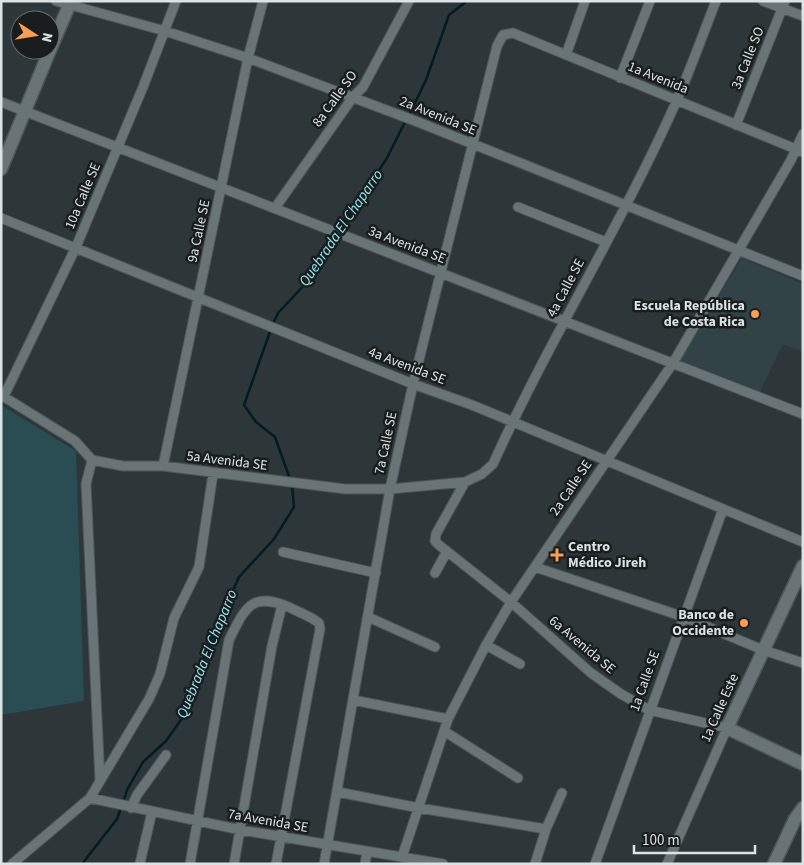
<svg xmlns="http://www.w3.org/2000/svg" width="804" height="865" font-family="'Source Sans 3',sans-serif">
  <style>
    .built { fill: #314346 }
    .green { fill: #294d52 }
    .lines { fill: none; stroke-linecap: round; stroke-linejoin: round }
    .stream { stroke: #001d22; stroke-width: 2.5 }
    .street-casing { stroke: #4d5557; stroke-width: 11 }
    .secondary-casing { stroke: #4d5557; stroke-width: 15 }
    .street { stroke: #697476; stroke-width: 9 }
    .secondary { stroke: #697476; stroke-width: 12 }
    .poi-dot { fill: #fb9e50; stroke: #191d1e; stroke-width: 2 }
    .labels { text-anchor: middle; dominant-baseline: central; stroke-width: 5; stroke-linejoin: round; paint-order: stroke }
    .street-label { font-size: 14px; fill: #dce3e4; stroke: #191d1e }
    .poi-label { font-size: 14px; font-weight: bold; fill: #dce3e4; stroke: #191d1e; text-anchor: end }
    .water-label { font-size: 15px; font-style: italic; fill: #98e7f4; stroke: #191d1e }
  </style>
  <rect width="100%" height="100%" fill="#2d3739"/>
  <path class="built" d="M742,258L803,284V352L783,344L760,391L680,360Z"/>
  <path class="green" d="M1,405L76,451L84,701L1,715Z"/>
  <g class="lines">
    <path class="stream" d="M409,115L426,80L449,15L467,1
      M339,231L387,158L406,120
      M273,324L278,313L309,280L336,235
      M271,329L244,405L256,422L275,437L290,479
      M123,803L127,790L143,762L166,741L183,717L213,634L239,577L274,539L294,507L292,484
      M82,864L117,819L121,808"/>
    <defs>
      <path id="street" d="M56,1L165,31L248,58L418,122L803,276
        M763,1L803,16
        M566,55L585,1
        M620,78L650,1
        M1,102L803,414
        M736,125L785,1
        M518,207L606,242
        M275,208L353,97L363,87L409,1
        M1,218L413,384L472,405L803,542
        M1,395L75,441L92,460L123,466H163L345,489H390L465,482L482,474L493,464C549,340 622,224 677,100C691,68 703,34 716,1
        M4,396L76,247L143,87L176,1
        M92,460L86,484L100,781
        M163,466L248,58L263,1
        M465,482L436,534L435,541L439,545L511,602L591,673L621,694L649,710L727,728L667,864
        M283,552L376,573
        M535,567L684,617L763,650L803,663
        M435,573L446,553
        M368,617L435,647
        M486,645L520,664
        M353,700L448,719
        M444,731L518,778
        M338,792L419,808L546,829
        M90,798L241,830L443,864
        M131,808L137,795L166,755
        M402,857L448,719L486,645L511,602L673,363L791,160L803,134
        M140,863L152,812
        M12,864L90,798L149,699L160,674L174,618L199,567L213,474
        M190,864L229,640C246,606 252,591 291,608C300,613 310,616 319,623L320,629L276,864
        M234,864L272,646L282,605
        M324,864L390,489L413,384L497,46L503,35L513,33L803,152
        M365,864L367,852
        M535,864L546,829L562,793
        M595,864L723,509"/>
      <path id="secondary" d="M50,50L71,1
        M1,169L50,50
        M803,566L727,728L803,764
        M774,864L795,819L803,808"/>
    </defs>
    <use href="#street" class="street-casing"/>
    <use href="#secondary" class="secondary-casing"/>
    <use href="#street" class="street"/>
    <use href="#secondary" class="secondary"/>
  </g>
  <g class="poi-dot">
    <circle cx="755" cy="314" r="5"/>
    <path d="M554.5 547.5h5v5h5v5h-5v5h-5v-5h-5v-5h5z"/>
    <circle cx="744" cy="623" r="5"/>
  </g>
  <g class="labels">
    <g class="street-label">
      <text transform="translate(748 58) rotate(-68)">3a Calle SO</text>
      <text transform="translate(658 78) rotate(22)">1a Avenida</text>
      <text transform="translate(335 99) rotate(-54)">8a Calle SO</text>
      <text transform="translate(438 116) rotate(22)">2a Avenida SE</text>
      <text transform="translate(83 196) rotate(-67)">10a Calle SE</text>
      <text transform="translate(199 231) rotate(-78)">9a Calle SE</text>
      <text transform="translate(407 245) rotate(21)">3a Avenida SE</text>
      <text transform="translate(566 288) rotate(-62)">4a Calle SE</text>
      <text transform="translate(407 366) rotate(21)">4a Avenida SE</text>
      <text transform="translate(386 443) rotate(-78)">7a Calle SE</text>
      <text transform="translate(227 461) rotate(7)">5a Avenida SE</text>
      <text transform="translate(571 488) rotate(-56)">2a Calle SE</text>
      <text transform="translate(582 645) rotate(40)">6a Avenida SE</text>
      <text transform="translate(645 681) rotate(-70)">1a Calle SE</text>
      <text transform="translate(720 708) rotate(-66)">1a Calle Este</text>
      <text transform="translate(268 821) rotate(10)">7a Avenida SE</text>
    </g>
    <g class="poi-label">
      <text x="745" y="306">Escuela República<tspan x="745" dy="16">de Costa Rica</tspan></text>
      <text x="568" y="547" text-anchor="start">Centro<tspan x="568" dy="16">Médico Jireh</tspan></text>
      <text x="734" y="615">Banco de<tspan x="734" dy="16">Occidente</tspan></text>
    </g>
    <g class="water-label">
      <text transform="translate(341 228) rotate(-56)">Quebrada El Chaparro</text>
      <text transform="translate(207 654) rotate(-68)">Quebrada El Chaparro</text>
    </g>
  </g>
  <rect width="804" height="865" fill="none" stroke="#dce3e4" stroke-width="5"/>
  <g transform="translate(35 35) rotate(102)"><circle r="24" fill="#191d1e" stroke="#676c6d"/>
  <path d="M0-4L9 19L0 12L-9 19Z" fill="#fb9e50"/>
  <text y="-8" font-size="14" font-weight="bold" text-anchor="middle" fill="#dce3e4">N</text>
  </g>
  <path d="M634 845v8h121v-8" fill="none" stroke="#dce3e4" stroke-width="2.5"/>
  <text x="642" y="845" font-size="15" fill="#dce3e4" stroke="#191d1e" stroke-width="4" paint-order="stroke">100 m</text>
</svg>
